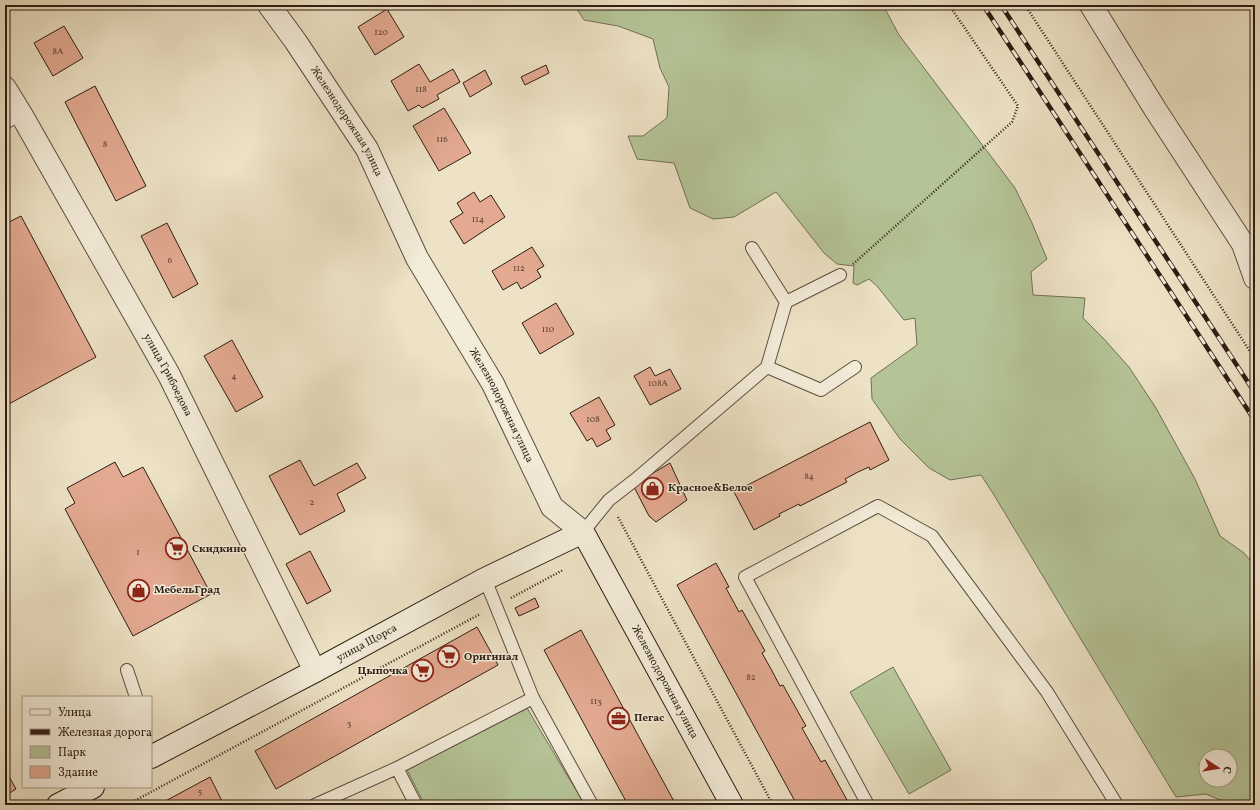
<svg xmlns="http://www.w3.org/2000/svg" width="1260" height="810" font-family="Vollkorn,serif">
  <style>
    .green { fill: #b5c497; stroke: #717055; fill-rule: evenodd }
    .building { fill: #e3aa91; stroke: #2d1d13 }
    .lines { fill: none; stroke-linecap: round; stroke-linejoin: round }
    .lane-casing { stroke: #5d4e40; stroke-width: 14 }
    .street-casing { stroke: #5d4e40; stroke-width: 24 }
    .secondary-casing { stroke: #2d1d13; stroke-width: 24 }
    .path { stroke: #2d1d13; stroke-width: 2.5; stroke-dasharray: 1 2; stroke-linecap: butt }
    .lane { stroke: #f3ecd9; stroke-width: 12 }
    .street { stroke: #f3ecd9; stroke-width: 22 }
    .secondary { stroke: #f3ecd9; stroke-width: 22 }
    .rail-casing { stroke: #2d1d13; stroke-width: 4.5 }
    .rail { stroke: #f3ecd9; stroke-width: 3; stroke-dasharray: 9; stroke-linecap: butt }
    .labels { text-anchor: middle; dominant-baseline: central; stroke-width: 3; stroke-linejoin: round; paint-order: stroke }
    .number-label { font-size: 9px; fill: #5a4032 }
    .street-label { font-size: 11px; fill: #2d1d13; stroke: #f3ecd9 }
    .poi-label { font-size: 11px; font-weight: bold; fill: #2d1d13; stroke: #f3ecd9; text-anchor: start }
  </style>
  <rect width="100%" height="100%" fill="#ede2c5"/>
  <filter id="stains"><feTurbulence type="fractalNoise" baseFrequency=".005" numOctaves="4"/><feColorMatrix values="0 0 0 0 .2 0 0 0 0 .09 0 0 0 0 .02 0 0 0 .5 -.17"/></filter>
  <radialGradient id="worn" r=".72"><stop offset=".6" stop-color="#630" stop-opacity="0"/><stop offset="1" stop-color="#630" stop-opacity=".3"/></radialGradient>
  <path class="green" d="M574,5H883L899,35L1015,188L1032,223L1047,259L1031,272L1033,295L1085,298L1083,318L1103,338L1129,367L1156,408L1195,479L1220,536L1244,553L1255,566V805H1232L1206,794L1176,797L994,495L981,475L950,480L929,468L900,439L872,399L871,378L917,345L915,318L904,320L877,286L869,279L857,285L853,283L854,266L837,264L824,253L776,192L734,217L713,219L690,208L674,163L637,159L628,136H643L667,118L669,87L660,68L653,39L618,26L584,20ZM1206,756H1230V780H1206Z
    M893,667L951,770L909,794L850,692Z
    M527,708L585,805H425L407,770Z"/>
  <path class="building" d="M387,9L404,37L375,55L358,27Z
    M64,26L83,58L53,76L34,43Z
    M419,64L430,82L453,69L460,82L437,95L439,99L422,108L419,105L408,111L391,81Z
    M546,65L549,73L525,85L521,77Z
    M485,70L492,84L470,97L463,83Z
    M95,86L146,186L116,201L65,102Z
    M444,108L471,153L439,171L413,126Z
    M474,192L480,202L491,195L505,217L464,244L450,221L463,213L457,203Z
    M21,216L96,357L5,406V224Z
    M167,223L198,284L173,298L141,236Z
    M532,247L544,266L537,270L541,277L521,289L517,282L503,290L492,271Z
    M556,303L574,334L540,354L522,323Z
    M232,340L263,397L236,412L204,356Z
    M650,367L655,376L670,369L681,389L650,405L634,376Z
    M599,397L615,425L606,430L611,439L597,447L592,438L587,441L570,413Z
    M870,422L889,460L870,470L869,467L858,472L845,479L847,482L800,506L799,504L779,514L780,516L754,530L734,492Z
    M300,460L314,486L357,463L366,478L337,494L345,511L300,535L269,476Z
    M115,462L123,477L143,467L211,594L133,636L65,509L75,503L67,488Z
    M670,463L687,500L656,522L649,516L633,485Z
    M310,551L331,591L307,604L286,564Z
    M716,563L729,587L726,588L739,612L742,610L765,651L762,653L771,669L780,686L783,685L806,726L802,728L821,762L825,760L847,800L844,801L846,805H797L677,585Z
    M535,598L539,607L519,616L515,608Z
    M477,627L498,665L276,789L255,751Z
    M581,630L632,724L676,805H628L544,650Z
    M5,769L16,789L5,796Z
    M210,777L224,805H158Z"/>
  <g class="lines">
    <defs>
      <path id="lane" d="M5,123L21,114
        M786,302L840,275
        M767,367L821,390L855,367
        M583,532L609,500L636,479L767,367L786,302L752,248
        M127,670L136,697
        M533,698L592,805
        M397,768L533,698L485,579
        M315,805L397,768L416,805
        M868,805L745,577L878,506L932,536L1047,692L1117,805"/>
      <g id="street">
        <path id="s1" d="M269,5L296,42L367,149L417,258L493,384L552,507L583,532"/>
        <path d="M1091,5L1155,109L1243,244L1255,278"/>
        <path id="s2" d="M5,88L21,114L169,375L315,671"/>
      </g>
      <g id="secondary">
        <path id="s3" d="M151,757L315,671L485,579L583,532L732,805"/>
        <path d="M58,805L93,787"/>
      </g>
    </defs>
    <use href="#lane" class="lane-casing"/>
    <use href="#street" class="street-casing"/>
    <use href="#secondary" class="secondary-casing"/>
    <path class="path" d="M1025,5L1255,359
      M853,264L1012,122L1018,106L949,5
      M618,517L773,805
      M511,598L563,570
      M127,805L480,614"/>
    <use href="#lane" class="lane"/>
    <use href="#street" class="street"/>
    <use href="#secondary" class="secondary"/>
    <defs>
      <path id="rail" d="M983,5L1255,421
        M1001,5L1255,393"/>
    </defs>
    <use href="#rail" class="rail-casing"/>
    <use href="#rail" class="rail"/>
  </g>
  <defs>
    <symbol id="shop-ring" viewBox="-11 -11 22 22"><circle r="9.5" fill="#f3ecd9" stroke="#8f2418" stroke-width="1.5"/><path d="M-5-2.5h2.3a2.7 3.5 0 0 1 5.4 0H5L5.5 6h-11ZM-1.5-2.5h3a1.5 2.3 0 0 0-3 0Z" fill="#8f2418"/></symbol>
    <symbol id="supermarket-ring" viewBox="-11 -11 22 22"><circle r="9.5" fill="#f3ecd9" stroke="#8f2418" stroke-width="1.5"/><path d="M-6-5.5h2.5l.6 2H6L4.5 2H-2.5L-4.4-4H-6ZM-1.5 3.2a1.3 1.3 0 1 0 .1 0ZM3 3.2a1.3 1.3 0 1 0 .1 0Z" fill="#8f2418"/></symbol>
    <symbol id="office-ring" viewBox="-11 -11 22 22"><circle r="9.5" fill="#f3ecd9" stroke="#8f2418" stroke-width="1.5"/><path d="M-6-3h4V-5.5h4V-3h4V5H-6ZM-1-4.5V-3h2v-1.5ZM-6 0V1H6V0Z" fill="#8f2418"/></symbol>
  </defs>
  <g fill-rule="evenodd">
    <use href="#shop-ring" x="640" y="476" width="25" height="25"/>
    <use href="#supermarket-ring" x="164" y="536" width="25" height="25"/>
    <use href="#shop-ring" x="126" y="578" width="25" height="25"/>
    <use href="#supermarket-ring" x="436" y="644" width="25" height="25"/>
    <use href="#supermarket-ring" x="410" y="658" width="25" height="25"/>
    <use href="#office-ring" x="606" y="706" width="25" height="25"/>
  </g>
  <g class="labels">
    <g class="number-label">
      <text x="381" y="32">120</text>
      <text x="58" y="51">8А</text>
      <text x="421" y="89">118</text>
      <text x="442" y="139">116</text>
      <text x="105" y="144">8</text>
      <text x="478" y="219">114</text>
      <text x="170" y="260">6</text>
      <text x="519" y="268">112</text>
      <text x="548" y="329">110</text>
      <text x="234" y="376">4</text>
      <text x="658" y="383">108А</text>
      <text x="593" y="419">108</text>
      <text x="809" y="476">84</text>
      <text x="312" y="502">2</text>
      <text x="138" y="552">1</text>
      <text x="751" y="677">82</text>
      <text x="596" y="701">113</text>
      <text x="349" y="723">3</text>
      <text x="200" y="791">5</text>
    </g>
    <g class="street-label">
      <text stroke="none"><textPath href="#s1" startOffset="140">Железнодорожная улица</textPath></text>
      <text stroke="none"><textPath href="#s2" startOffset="330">улица Грибоедова</textPath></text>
      <text stroke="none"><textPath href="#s1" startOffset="464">Железнодорожная улица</textPath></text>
      <text stroke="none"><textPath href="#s3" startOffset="244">улица Щорса</textPath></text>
      <text stroke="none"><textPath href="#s3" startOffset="658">Железнодорожная улица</textPath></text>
    </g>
    <g class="poi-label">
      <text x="668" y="488">Красное&amp;Белое</text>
      <text x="192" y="549">Скидкино</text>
      <text x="154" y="590">МебельГрад</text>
      <text x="464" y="657">Оригинал</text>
      <text x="408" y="671" text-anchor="end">Цыпочка</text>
      <text x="634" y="718">Пегас</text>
    </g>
  </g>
  <rect width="1260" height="810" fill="none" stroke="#ede2c5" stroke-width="20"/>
  <rect x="6" y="6" width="1248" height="798" fill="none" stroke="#2d1d13" stroke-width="2"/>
  <rect x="10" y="10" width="1240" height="790" fill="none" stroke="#2d1d13"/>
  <rect x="22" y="696" width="130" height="92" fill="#f3ecd9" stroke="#a4998a"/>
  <rect x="30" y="709" width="20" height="6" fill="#f3ecd9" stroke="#a4998a"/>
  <text x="58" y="716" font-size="12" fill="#2d1d13">Улица</text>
  <rect x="30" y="729" width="20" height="6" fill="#2d1d13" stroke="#a4998a"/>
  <text x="58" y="736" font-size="12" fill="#2d1d13">Железная дорога</text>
  <rect x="30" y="746" width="20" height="12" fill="#b5c497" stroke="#a4998a"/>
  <text x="58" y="756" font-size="12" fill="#2d1d13">Парк</text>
  <rect x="30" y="766" width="20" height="12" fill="#e3aa91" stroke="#a4998a"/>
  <text x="58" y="776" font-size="12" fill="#2d1d13">Здание</text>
  <g transform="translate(1218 768) rotate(102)"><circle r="19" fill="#f3ecd9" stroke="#a4998a"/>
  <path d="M0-3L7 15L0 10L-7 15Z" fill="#8f2418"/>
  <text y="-6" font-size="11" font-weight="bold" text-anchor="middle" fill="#2d1d13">С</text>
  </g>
  <rect width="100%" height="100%" filter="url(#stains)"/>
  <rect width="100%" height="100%" fill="url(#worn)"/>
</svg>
